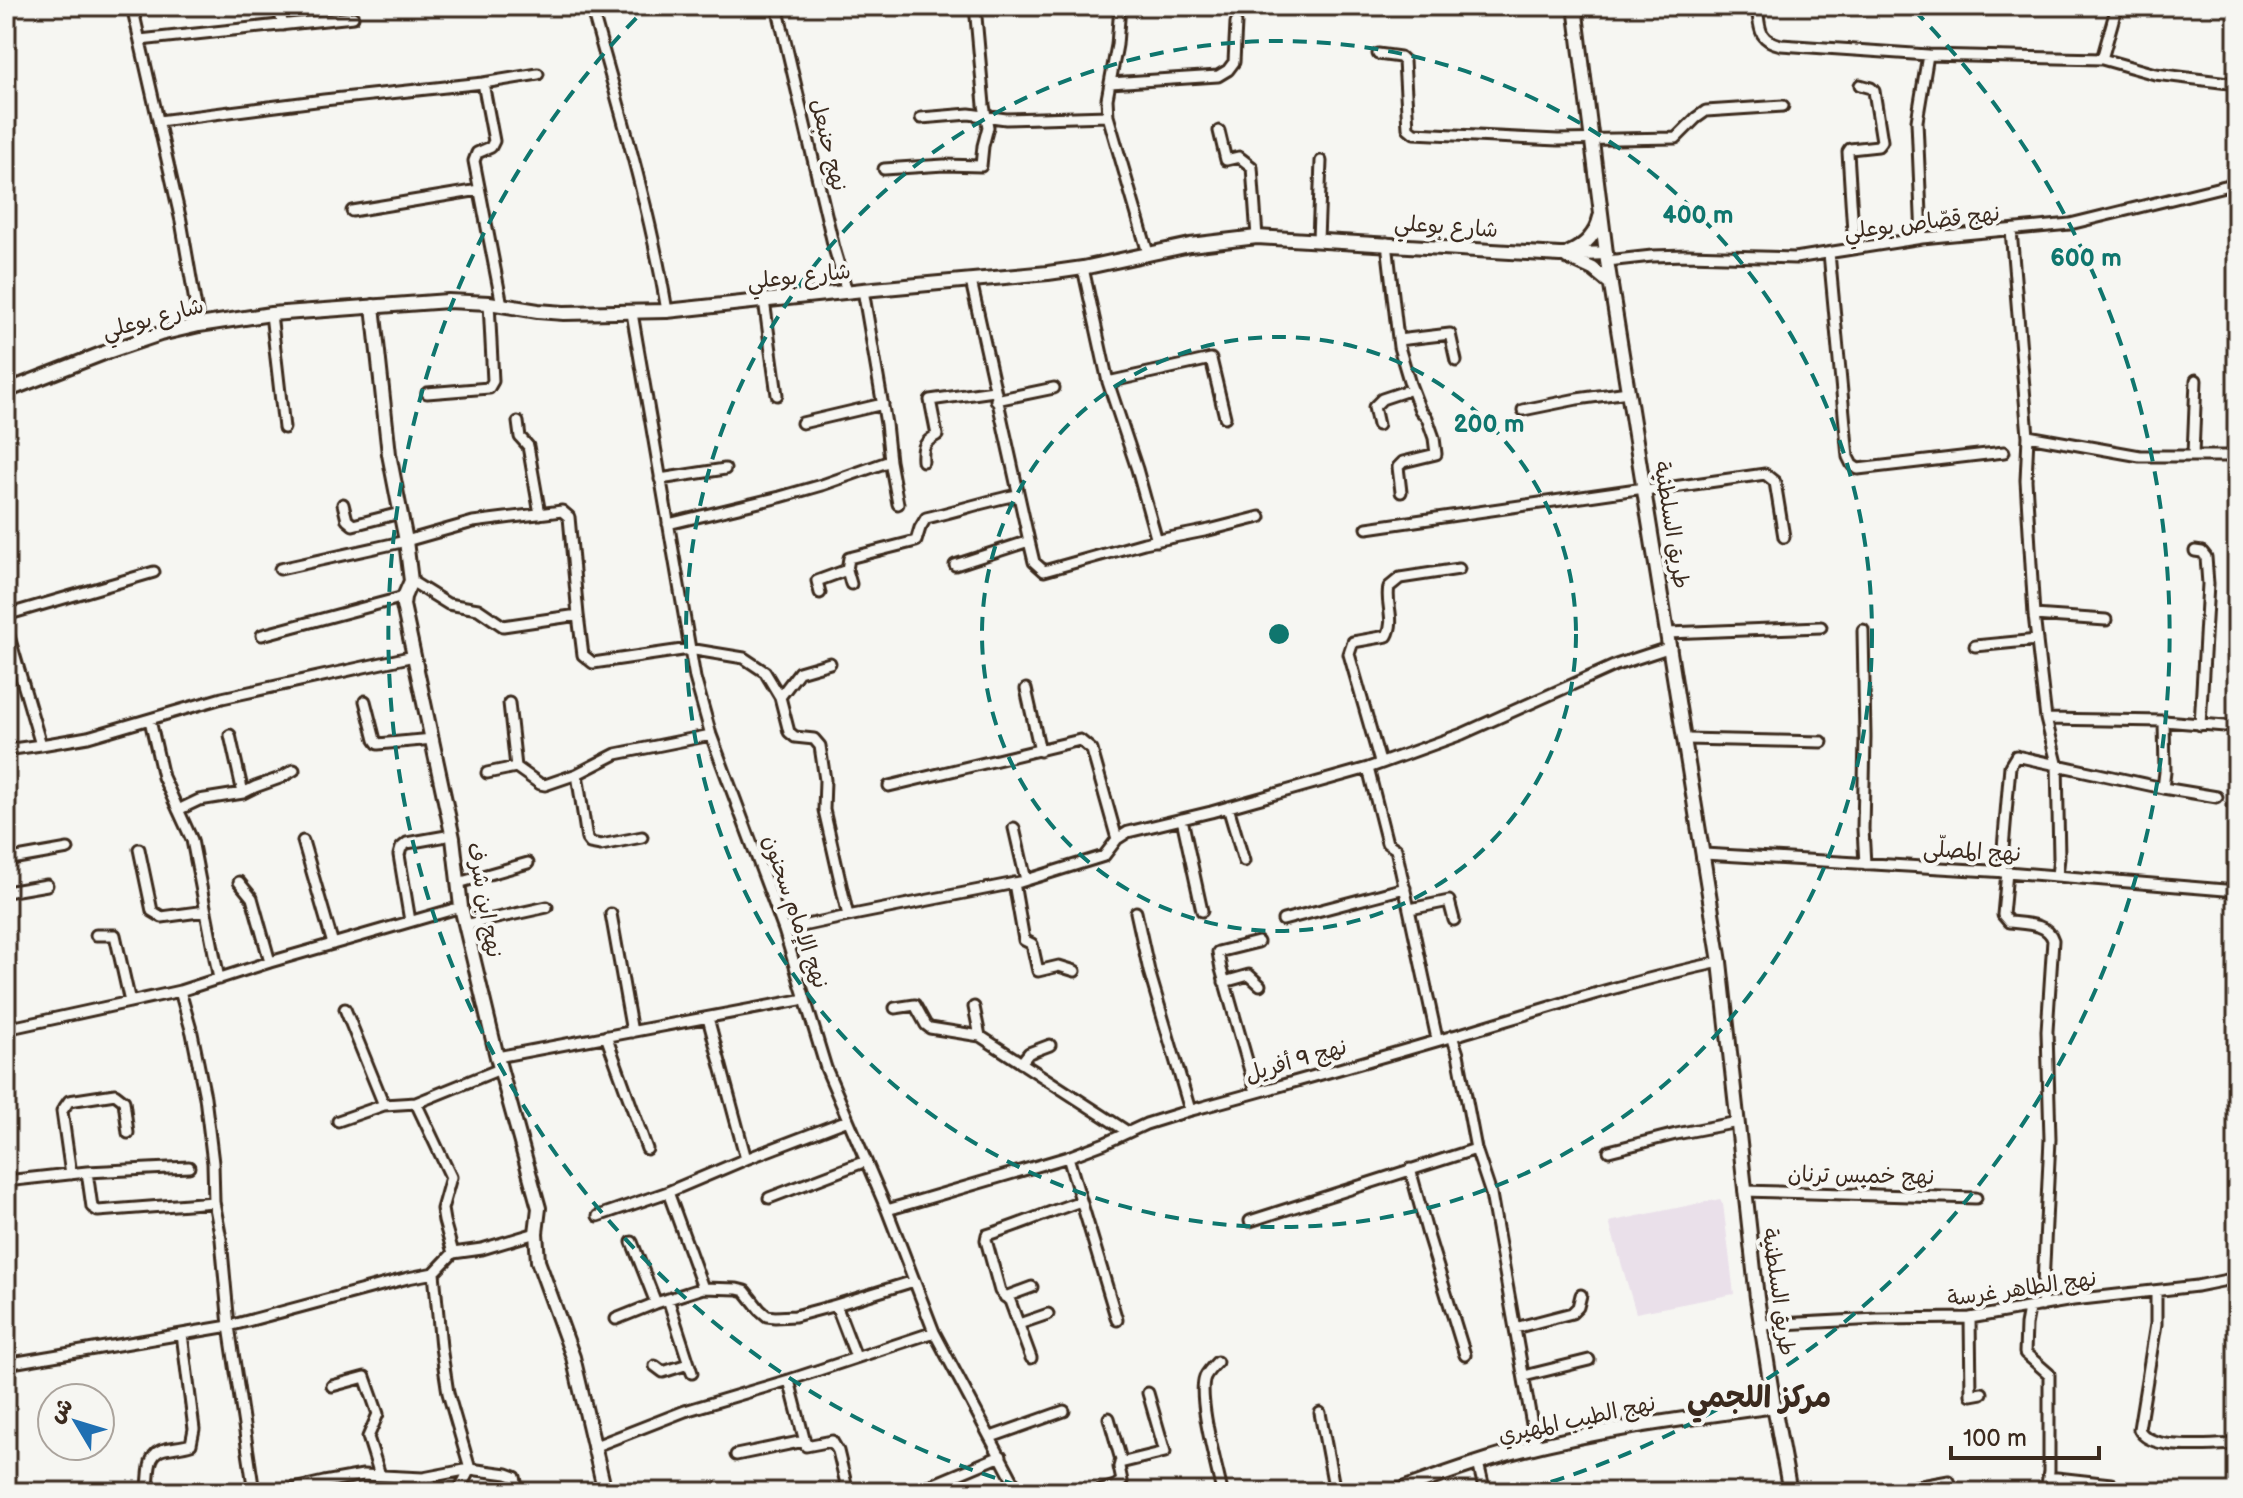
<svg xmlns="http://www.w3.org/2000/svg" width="2243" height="1498" font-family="'Balsamiq Sans','Playpen Sans Arabic',sans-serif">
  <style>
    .built { fill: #eae0ea }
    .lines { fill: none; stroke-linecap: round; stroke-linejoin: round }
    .street-casing { stroke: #3b2a1e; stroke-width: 15 }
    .secondary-casing { stroke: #3b2a1e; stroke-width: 18 }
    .street { stroke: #f6f6f2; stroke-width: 9 }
    .secondary { stroke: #f6f6f2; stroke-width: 12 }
    .ring { fill: none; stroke: #0f766e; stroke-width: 4; stroke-dasharray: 14 10 }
    .labels { text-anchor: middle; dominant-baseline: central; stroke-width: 8; stroke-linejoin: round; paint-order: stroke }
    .street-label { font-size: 22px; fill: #3b2a1e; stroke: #f6f6f2 }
    .district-label { font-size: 30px; font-weight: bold; fill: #3b2a1e; stroke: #f6f6f2 }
    .centre { fill: #0f766e; stroke: #f6f6f2; stroke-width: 4 }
    .ring-label { font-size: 24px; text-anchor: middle; font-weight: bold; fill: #0f766e; stroke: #f6f6f2; stroke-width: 8; stroke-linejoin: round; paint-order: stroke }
  </style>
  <rect width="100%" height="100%" fill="#f6f6f2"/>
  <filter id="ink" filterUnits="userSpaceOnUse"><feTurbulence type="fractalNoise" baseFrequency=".0125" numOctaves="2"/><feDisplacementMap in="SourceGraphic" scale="16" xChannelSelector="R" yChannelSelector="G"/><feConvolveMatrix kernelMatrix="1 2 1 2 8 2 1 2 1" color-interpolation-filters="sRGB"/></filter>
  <g filter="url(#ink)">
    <path class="built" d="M1720,1199L1723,1204L1734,1294L1636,1313L1609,1222Z"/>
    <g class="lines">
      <defs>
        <path id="street" d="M132,6L181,221L199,325
          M278,6L283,25
          M591,6C619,107 650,208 667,311
          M777,6L834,248L847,292
          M1120,6L1117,45L1107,99L1108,116L1148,253
          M1757,6C1760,27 1757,40 1781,45L1928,55L2102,59L2155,74L2237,84
          M140,40L353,17
          M1378,54L1400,57L1404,61L1408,128L1414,133L1558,140L1676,138L1696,118L1706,111L1783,106
          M2102,59L2117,6
          M483,83L494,141L491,147L477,153L474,161L502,305
          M1110,83L1218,76L1228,70L1234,62L1236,23
          M921,118L969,114L1006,119L1108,116
          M159,121L324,100L483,83L538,74
          M1219,131L1226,160L1239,157L1252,167L1257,237
          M884,169L944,165L981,166L983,146L988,127L984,105L975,6
          M352,211L479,190
          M2011,230L2028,436L2026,480L2034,615L2046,719L2057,763L2059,858L2057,875
          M1922,238L1917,121L1928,55
          M1318,240L1321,161
          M1387,243L1399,347L1410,384L1420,410L1427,418L1434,438L1436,454L1403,462L1398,467L1401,492
          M1854,248L1848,152L1850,149L1878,146L1882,141L1874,91L1871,88L1860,85
          M1829,253L1848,457L1852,465L1858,469L2004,452
          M1607,261L1652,256L1687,255L1795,258L1922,238L2070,224L2237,183
          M1083,268L1108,382L1137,469L1157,541
          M971,281L1029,541L1034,562L1044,571L1144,543L1209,530L1260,517
          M764,300L777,395
          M632,313L695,678L711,735L784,930L826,1068L887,1210L934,1332L1019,1492
          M271,314L284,428
          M1398,340L1450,334L1456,361
          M1108,382L1211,359L1225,417
          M427,393L489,388L493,381L489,303
          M996,400L1054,388
          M1523,410L1577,399L1628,392
          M518,422L520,437L528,446L540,514
          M802,423L883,404
          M1378,425L1374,407L1382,399L1412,389
          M2028,436L2140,456H2237
          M2193,455L2196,380
          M890,461L898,504
          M923,461C922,447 924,442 937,435L930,400L994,391
          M660,479L725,469
          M1645,491L1765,474L1775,482L1784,537
          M343,504L347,520L353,525L400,513
          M668,524L780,497L822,485L890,461L886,424L863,290
          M1367,528L1644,488
          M2195,551L2202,552L2206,557L2208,584L2200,725
          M955,565L1029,541
          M280,569L406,541L473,522L562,511L569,517L578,615L503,626L478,609L448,604L411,581
          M847,570L851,584
          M820,593L817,581L847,570L849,558L916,541L920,528L926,518C957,511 986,501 1017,495
          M6,615L154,572
          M578,615L583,655L593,663L689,649L744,658L765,672L780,697L789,732L795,737L814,739L820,746L825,780L824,810L848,916
          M2034,615L2106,620
          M6,626L41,745L6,750
          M1863,630L1865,737L1863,829L1865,864
          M1668,633L1821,627
          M262,635L404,597
          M1975,646L2037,640
          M1026,689L1040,751
          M780,697L799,672L830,663
          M365,701L375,740L378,744L433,739
          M509,703L516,767L540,784L545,785L577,774L616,754L711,735
          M2046,719L2164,721
          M150,720L163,777L192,840L219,979
          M230,735L243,793
          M1685,739L1822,742
          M41,745L88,737L222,698L414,656
          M1380,762L1349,654L1353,642L1387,636C1396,620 1385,603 1389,587L1400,578L1459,569
          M1368,768L1387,843L1396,849L1437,1039
          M487,773L516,767
          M577,774L587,839L590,843L601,845L642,837
          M889,786L1080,740L1092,750L1117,839
          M2163,788L2217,797
          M1228,807L1244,861
          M178,810L199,800L243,793L255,787L280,778L294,770
          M1182,819L1202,911
          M1014,828L1026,880
          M303,841L333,944
          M139,849L152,911L162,917L206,911
          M1704,854L2007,872L2237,891
          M6,860L68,849
          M2001,872L2010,766L2016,756L2163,788L2165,772L2164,721L2237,727
          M2007,872L2003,915L2009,922C2025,924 2048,923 2053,940L2047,1031L2050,1139L2042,1306
          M239,882L252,898L270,962
          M458,883L528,863
          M1014,883L1024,940L1032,944L1038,971L1059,966L1075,971
          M6,892L47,885
          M1410,909L1449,901L1454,920
          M1136,912L1149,971L1190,1110
          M611,914L632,1032
          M1283,920L1405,888
          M410,921L399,855L401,848L407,843L452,835
          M465,925L547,907
          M784,930L848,916L1020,882L1104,856L1117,839L1128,832L1211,812L1368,768L1462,734L1616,665L1671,647
          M96,935H115L130,1002
          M1224,982L1249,975L1260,985
          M974,1007L980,1036
          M895,1008L915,1005L926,1025L930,1028L980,1036L1128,1132
          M345,1009L384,1105
          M708,1018L746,1159
          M6,1029L180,991L270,962L461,907
          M606,1036L647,1149
          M1452,1036L1458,1054L1476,1149L1491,1194L1536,1447
          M497,1057L805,999
          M1021,1063L1029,1053L1050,1045
          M1256,1092L1221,969L1218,952L1258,942
          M416,1103L500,1069
          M338,1121L384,1105L416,1103L451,1177L442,1209L444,1221L453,1253
          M1609,1151L1676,1134L1738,1122
          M1068,1157L1117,1320
          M1410,1169L1428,1235L1465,1355
          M87,1172L189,1167
          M71,1174L62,1111L69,1101L115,1094L124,1101L128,1133
          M6,1181L87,1172L92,1207L98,1211L214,1202
          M1744,1191L1976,1198
          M769,1198L866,1161
          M887,1210L1068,1157L1105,1143L1146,1124L1188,1111C1278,1087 1368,1061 1457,1035C1544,1009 1630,981 1720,962
          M598,1216L668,1192
          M1250,1221L1476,1149
          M632,1242L656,1303L703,1288L737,1289L745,1291L760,1310L767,1316L775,1317L795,1316L836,1305L914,1281
          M434,1273L441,1347L448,1393L470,1469L507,1474L515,1477L518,1492
          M703,1288L668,1192L746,1159L848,1120
          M2156,1292V1324L2139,1429C2150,1453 2214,1444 2237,1444
          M1005,1297L1032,1287
          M668,1299L692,1373
          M836,1305L856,1357
          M2029,1309L2026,1325L2025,1353L2049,1374V1471L2046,1492
          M1970,1318L1971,1395L1982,1393
          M616,1319L656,1303
          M1019,1324L1048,1314
          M1762,1325L1877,1319L1970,1318L2073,1300L2197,1286L2237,1278
          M1515,1328L1572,1313L1578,1307L1581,1295
          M1031,1358L1010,1301L1000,1291L986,1240L987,1235C1019,1225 1049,1212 1081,1201
          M1217,1362C1213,1366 1208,1371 1205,1377C1197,1398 1217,1467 1222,1492
          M6,1364L229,1326L221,1239L214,1202L213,1163L205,1097L192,1033L180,991
          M655,1366L663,1372L688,1364
          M1524,1376L1589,1360
          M789,1380L934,1332
          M332,1386L365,1377L378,1414L368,1437L380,1475
          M1320,1413L1335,1492
          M991,1437L1064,1411
          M593,1447L685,1411L789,1380L806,1446L832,1441L838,1451L848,1492
          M736,1455L804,1441
          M1120,1463L1165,1452L1148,1393
          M1478,1463L1485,1492
          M2048,1477L2111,1484
          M147,1492C151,1476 145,1453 165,1449C174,1447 182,1447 191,1444L194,1429L182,1334
          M254,1492L229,1326L408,1278L434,1273L453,1253L482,1249L536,1233
          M280,1492L324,1482L363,1475L423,1478L470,1469L458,1492
          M873,1492L900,1491L932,1485L1001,1456
          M1096,1492L1115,1486L1122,1481L1119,1467L1121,1460L1109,1418
          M1888,1492L1949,1481L1954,1492"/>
        <path id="secondary" d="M1575,6L1607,261L1720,962L1757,1298L1774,1406L1790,1492
          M1569,253C1585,246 1596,235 1600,217
          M1567,257L1593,269L1611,284
          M373,306L389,454L406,541L411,581L404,597L403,605L453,838L461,907L497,1057L539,1208L536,1233L538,1261L573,1357L605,1492
          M6,391L104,353L160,334L199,325L271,314L448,301L489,303L538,311L564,313L667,311L863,290L1048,273L1083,268L1190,245L1257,237L1560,255L1606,253
          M1394,1492C1436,1477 1478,1461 1521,1450C1604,1429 1690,1418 1774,1406"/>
      </defs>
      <use href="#street" class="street-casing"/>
      <use href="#secondary" class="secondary-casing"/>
      <use href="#street" class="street"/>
      <use href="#secondary" class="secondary"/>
    </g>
  </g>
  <g class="ring">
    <circle cx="1279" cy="634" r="297"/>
    <circle cx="1279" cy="634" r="593"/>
    <path d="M1041 1492A890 890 0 0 1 644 10M1914 10A890 890 0 0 1 1517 1492"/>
  </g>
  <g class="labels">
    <g class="street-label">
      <text transform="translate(828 145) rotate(76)">نهج حنبعل</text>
      <text transform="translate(1922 223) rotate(-7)">نهج قصّاص بوعلي</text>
      <text transform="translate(1446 227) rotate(4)">شارع بوعلي</text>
      <text transform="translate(799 277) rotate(-6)">شارع بوعلي</text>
      <text transform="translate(153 319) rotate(-15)">شارع بوعلي</text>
      <text transform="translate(1671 525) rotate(81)">طريق السلطنية</text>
      <text transform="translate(1972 852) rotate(3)">نهج المصلّى</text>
      <text transform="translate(484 900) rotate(80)">نهج ابن شرف</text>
      <text transform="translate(795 912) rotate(71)">نهج الإمام سحنون</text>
      <text transform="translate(1296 1061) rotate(-16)">نهج 9 أفريل</text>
      <text transform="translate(1861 1176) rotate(1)">نهج خميس ترنان</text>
      <text transform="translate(2022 1289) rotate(-8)">نهج الطاهر غرسة</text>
      <text transform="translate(1778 1292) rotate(82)">طريق السلطنية</text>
      <text transform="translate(1577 1420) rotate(-12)">نهج الطيب المهيري</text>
    </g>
    <g class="district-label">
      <text x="1759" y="1398">مركز اللجمي</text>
    </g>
  </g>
  <circle cx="1279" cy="634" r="12" class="centre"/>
  <g class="ring-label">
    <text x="1698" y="223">400 m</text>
    <text x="2086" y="266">600 m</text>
    <text x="1489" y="432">200 m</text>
  </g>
  <rect width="2243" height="1498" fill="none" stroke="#f6f6f2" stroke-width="32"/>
  <rect x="16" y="16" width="2211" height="1466" fill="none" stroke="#3b2a1e" stroke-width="3" filter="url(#ink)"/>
  <g transform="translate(76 1422) rotate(308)"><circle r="38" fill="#f6f6f2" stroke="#aba49d" stroke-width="2"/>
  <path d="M0-6L14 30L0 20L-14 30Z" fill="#1f6fb2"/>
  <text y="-12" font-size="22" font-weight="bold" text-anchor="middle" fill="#3b2a1e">ش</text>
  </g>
  <path d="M1951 1446v12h148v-12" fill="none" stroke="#3b2a1e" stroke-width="4"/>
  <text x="1963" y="1446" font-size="24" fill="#3b2a1e" stroke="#f6f6f2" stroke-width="6" paint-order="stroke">100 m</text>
</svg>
